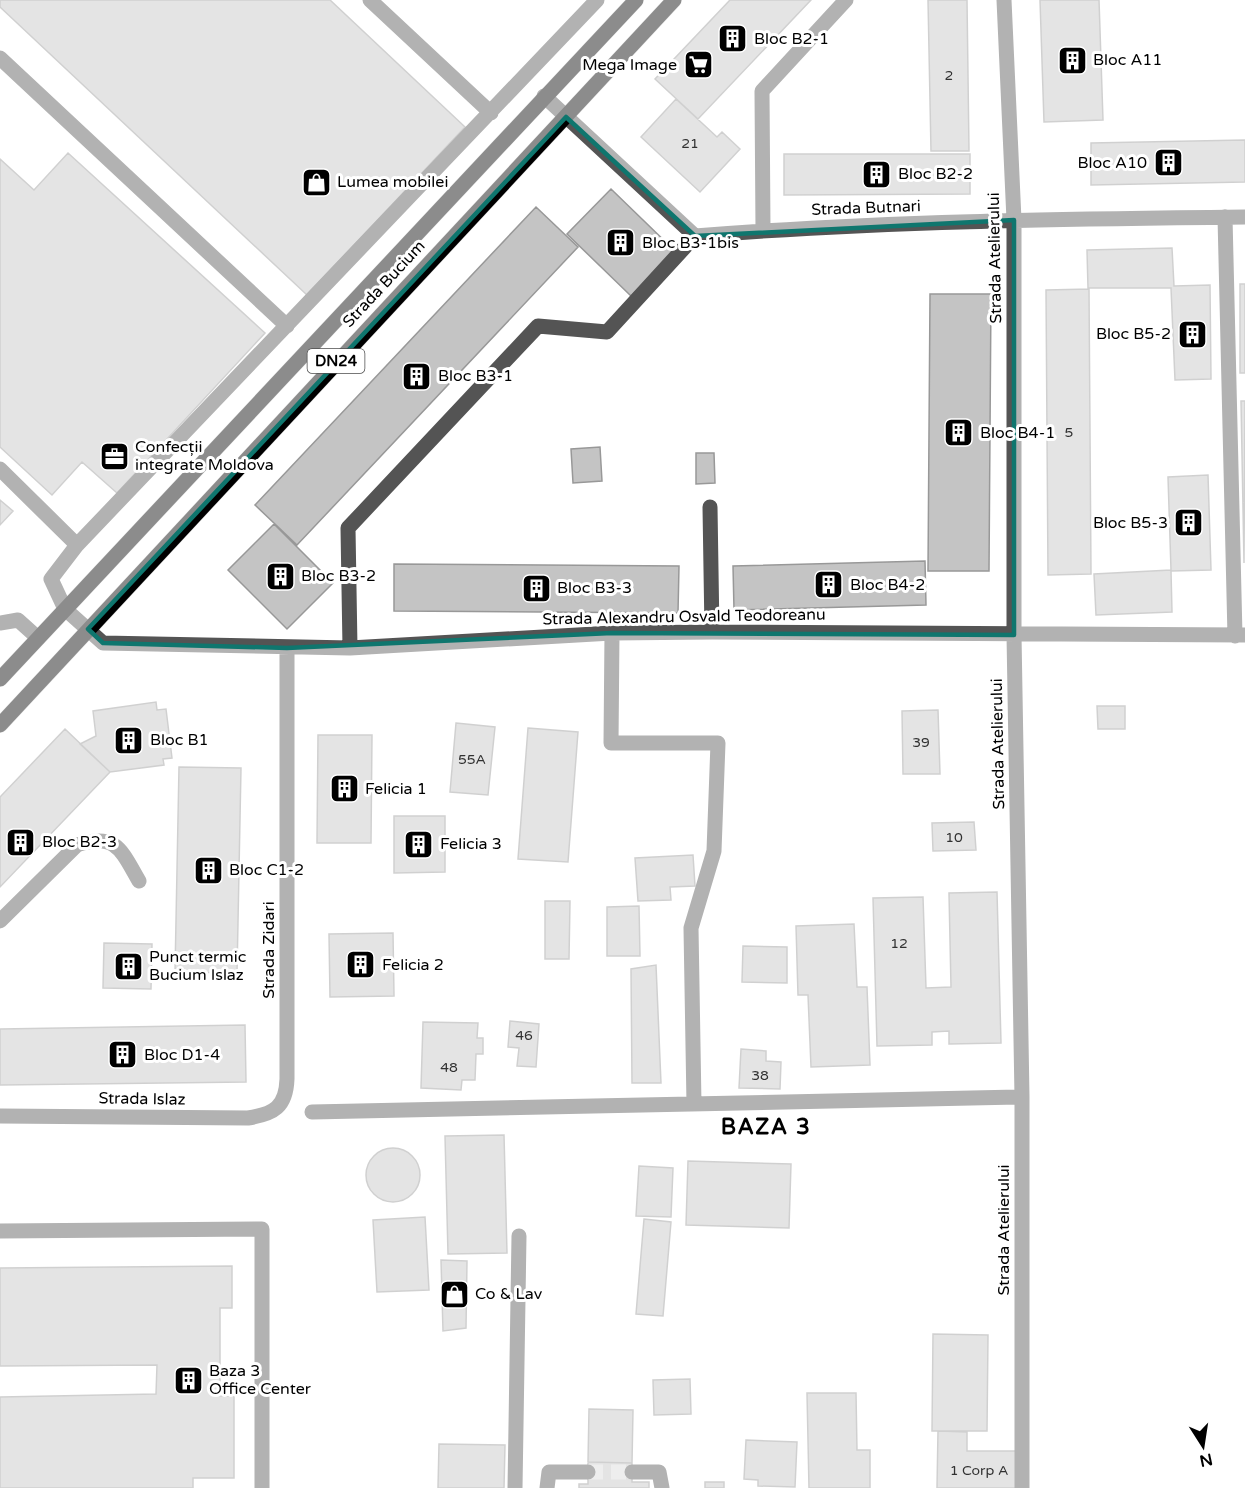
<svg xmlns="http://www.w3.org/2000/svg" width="1245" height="1488" font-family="'Varela Round',sans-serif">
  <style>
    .building { fill: #c4c4c4; stroke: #989898; stroke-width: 1.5 }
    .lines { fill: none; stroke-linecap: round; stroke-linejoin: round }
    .minor-tunnel { stroke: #d9d9d9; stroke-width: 15; stroke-dasharray: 15 8; stroke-linecap: butt }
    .major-casing { stroke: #dbdbdb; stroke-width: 16 }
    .minor { stroke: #545454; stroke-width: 15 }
    .major { stroke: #000; stroke-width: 15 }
    .marked { fill: none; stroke: #0f766e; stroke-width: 4.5; stroke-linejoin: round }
    .labels { text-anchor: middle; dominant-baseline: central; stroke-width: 6; stroke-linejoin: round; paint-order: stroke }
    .number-label { font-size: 14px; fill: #313131 }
    .shield { fill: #fff; stroke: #4c4c4c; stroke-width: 1.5 }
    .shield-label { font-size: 15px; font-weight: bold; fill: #000 }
    .poi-label { font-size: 16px; fill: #000; stroke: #fff; text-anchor: start }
    .street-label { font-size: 16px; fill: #000; stroke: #fff }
    .district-label { font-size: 22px; font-weight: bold; letter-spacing: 1.5px; fill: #000; stroke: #fff }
  </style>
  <rect width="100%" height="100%" fill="#fff"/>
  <path class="building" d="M0,0H330L465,127L307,295L0,7Z
    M730,0H811L698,119L655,79Z
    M928,0H967L969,151H931Z
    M1040,0H1099L1103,120L1044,122Z
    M676,99L717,137L722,132L740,149L700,192L641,137Z
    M1245,140V182L1091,185V143Z
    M68,153L265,333L117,493L82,462L52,495L0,447V159L34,190Z
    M784,154H970V194L784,195Z
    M611,189L675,251L631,296L567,234Z
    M536,207L578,247L297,545L255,505Z
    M1172,248L1174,286L1210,285L1211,379L1175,380L1171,288H1088L1087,250Z
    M1172,248L1174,286L1210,285L1211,379L1175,380L1171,288H1088L1087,250Z
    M1240,284H1245V373H1240Z
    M1089,289L1091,574L1048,575L1046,290Z
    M930,294H991L989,571H928Z
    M1241,401H1245L1244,563Z
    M600,447L602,481L573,483L571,449Z
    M696,453H714L715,483L696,484Z
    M1208,475L1211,570L1171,571L1172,612L1096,615L1094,574L1171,570L1168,477Z
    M0,500L13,511L0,525Z
    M274,524L333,583L287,629L228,570Z
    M925,561L926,605L734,610L733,566Z
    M394,564L679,566L678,613L394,611Z
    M156,702L157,710L166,709L172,758L163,759L164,765L110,772L80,744L96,736L93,711Z
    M1097,706H1125V729H1098Z
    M938,710L940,774H903L902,711Z
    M456,723L495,727L488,795L450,792Z
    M528,728L578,732L568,862L518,859Z
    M65,729L110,772L0,887V797Z
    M318,735H372L371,843H317Z
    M179,767L241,768L237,973L175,972Z
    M394,816H445V872L394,873Z
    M974,822L976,850L933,851L932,823Z
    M693,855L695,886L670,887L671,900L638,901L635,858Z
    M997,892L1001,1043L949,1044V1031L932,1032V1045L877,1046L873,898L923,897L926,988L951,987L949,893Z
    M545,901H570L569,959H545Z
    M639,906L640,956H607V907Z
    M854,924L857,987H867L870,1065L811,1067L808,995H798L796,926Z
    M393,933L394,996L330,997L329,934Z
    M104,943L152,944L151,989L103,988Z
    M743,946L787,947V983L742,982Z
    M656,965L661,1083H632L631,969Z
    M510,1021L539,1024L536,1067L517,1066L519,1048L508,1047Z
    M423,1022L478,1023L477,1038H483V1054H476L475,1080H462L461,1090L421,1088Z
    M245,1025L246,1082L0,1085V1029Z
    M741,1049L766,1051V1061L781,1062L780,1089L739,1088Z
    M504,1135L507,1253L448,1254L445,1136Z
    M366 1175a27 27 0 1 1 54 0a27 27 0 1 1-54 0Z
    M688,1161L791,1164L789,1228L686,1225Z
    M639,1166L673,1168L671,1217L636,1216Z
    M425,1217L429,1290L377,1292L373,1220Z
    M644,1219L671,1222L663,1316L636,1314Z
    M441,1260L467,1261L466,1328L443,1331Z
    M232,1266V1308H220V1396H234V1478H193V1488H0V1397L156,1394L157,1365L0,1366V1268Z
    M933,1334L988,1335L987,1431H932Z
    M690,1379L691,1414L654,1415L653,1380Z
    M807,1393H856L857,1450H870V1488H809Z
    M589,1409L633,1410L632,1463L588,1462Z
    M938,1431L967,1432V1451H1021L1020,1488H937Z
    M746,1440L797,1442L795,1487L758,1486V1480L744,1479Z
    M439,1444L505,1445L504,1488H438Z
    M588,1462L632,1463V1482H649V1488H579V1484H588Z
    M705,1482H724V1488H705Z"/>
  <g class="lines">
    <path class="minor-tunnel" d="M588,1472H632"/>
    <defs>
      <path id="major" d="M0,679L636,0
        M0,725L674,0"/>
    </defs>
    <use href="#major" class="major-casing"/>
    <path class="minor" d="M370,0L491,113
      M597,0L77,545L51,579L65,609L103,643L350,648L612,633L712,632L1245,635
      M1004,0L1014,220V635L1022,1097V1488
      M0,58L287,326
      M544,96L695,236C878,221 1062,219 1245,217
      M1225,217L1235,636
      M763,230L762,91L846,0
      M0,469L77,545
      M710,507L712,632
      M0,623L18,620L38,638
      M612,633L611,743H718L714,851L691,928L694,1104
      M350,648L348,528L538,326L607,332L695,236
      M0,921L77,845C116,832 121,850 139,881
      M312,1112L1022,1097
      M0,1116L248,1118C274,1114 286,1107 287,1079V648
      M0,1231L262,1229V1488
      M632,1472H659L662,1488
      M515,1488L519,1236
      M547,1488L549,1472H588"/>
    <use href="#major" class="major"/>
  </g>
  <path d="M0 0H1245V1488H0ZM566,117L695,236L1014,220V635L612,633L287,648L103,643L88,629Z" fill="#fff" fill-opacity=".55" fill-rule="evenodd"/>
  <path class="marked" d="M566,117L695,236L1014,220V635L612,633L287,648L103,643L88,629Z"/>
  <defs>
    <symbol id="building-square" viewBox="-11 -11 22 22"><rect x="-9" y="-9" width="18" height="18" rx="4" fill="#000" stroke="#fff"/><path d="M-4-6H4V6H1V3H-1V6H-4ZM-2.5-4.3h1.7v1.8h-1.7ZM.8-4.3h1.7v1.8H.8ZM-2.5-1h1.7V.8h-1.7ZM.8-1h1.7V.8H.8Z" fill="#fff"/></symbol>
    <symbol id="supermarket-square" viewBox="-11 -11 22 22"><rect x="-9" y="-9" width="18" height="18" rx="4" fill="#000" stroke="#fff"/><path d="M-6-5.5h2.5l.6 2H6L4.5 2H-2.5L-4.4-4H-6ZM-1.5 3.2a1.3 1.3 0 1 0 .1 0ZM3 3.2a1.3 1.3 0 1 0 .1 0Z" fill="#fff"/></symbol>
    <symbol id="shop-square" viewBox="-11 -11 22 22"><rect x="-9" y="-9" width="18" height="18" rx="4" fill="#000" stroke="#fff"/><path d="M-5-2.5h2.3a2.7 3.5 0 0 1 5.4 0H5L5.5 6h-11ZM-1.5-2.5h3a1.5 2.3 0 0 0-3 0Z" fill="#fff"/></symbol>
    <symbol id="office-square" viewBox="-11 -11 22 22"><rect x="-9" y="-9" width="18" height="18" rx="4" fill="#000" stroke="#fff"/><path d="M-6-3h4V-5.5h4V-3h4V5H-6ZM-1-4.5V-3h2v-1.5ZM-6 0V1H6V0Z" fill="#fff"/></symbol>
  </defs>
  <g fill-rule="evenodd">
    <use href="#building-square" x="716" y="22" width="33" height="33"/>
    <use href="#building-square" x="1056" y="44" width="33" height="33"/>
    <use href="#supermarket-square" x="682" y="48" width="33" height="33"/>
    <use href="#building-square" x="1152" y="146" width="33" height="33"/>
    <use href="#building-square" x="860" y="158" width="33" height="33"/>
    <use href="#shop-square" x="300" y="166" width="33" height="33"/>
    <use href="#building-square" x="604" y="226" width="33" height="33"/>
    <use href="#building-square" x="1176" y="318" width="33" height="33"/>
    <use href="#building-square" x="400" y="360" width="33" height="33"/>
    <use href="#building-square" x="942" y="416" width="33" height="33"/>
    <use href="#office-square" x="98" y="440" width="33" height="33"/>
    <use href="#building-square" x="1172" y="506" width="33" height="33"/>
    <use href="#building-square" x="264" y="560" width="33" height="33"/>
    <use href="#building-square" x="812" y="568" width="33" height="33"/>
    <use href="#building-square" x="520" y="572" width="33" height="33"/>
    <use href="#building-square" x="112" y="724" width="33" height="33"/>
    <use href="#building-square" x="328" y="772" width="33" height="33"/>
    <use href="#building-square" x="4" y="826" width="33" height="33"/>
    <use href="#building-square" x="402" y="828" width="33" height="33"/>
    <use href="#building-square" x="192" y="854" width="33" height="33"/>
    <use href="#building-square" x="344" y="948" width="33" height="33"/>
    <use href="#building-square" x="112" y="950" width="33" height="33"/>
    <use href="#building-square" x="106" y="1038" width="33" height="33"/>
    <use href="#shop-square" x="438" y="1278" width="33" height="33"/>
    <use href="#building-square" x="172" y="1364" width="33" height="33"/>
  </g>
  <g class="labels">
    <g class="number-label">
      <text x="949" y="75">2</text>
      <text x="690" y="143">21</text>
      <text x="1069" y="432">5</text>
      <text x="921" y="742">39</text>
      <text x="472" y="759">55A</text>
      <text x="954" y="837">10</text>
      <text x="899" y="943">12</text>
      <text x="524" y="1035">46</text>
      <text x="449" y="1067">48</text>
      <text x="760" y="1075">38</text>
      <text x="979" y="1470">1 Corp A</text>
    </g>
    <rect class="shield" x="307.5" y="349" width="57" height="24" rx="4.5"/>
    <g class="shield-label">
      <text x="336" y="361">DN24</text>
    </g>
    <g class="poi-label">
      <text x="754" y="39">Bloc B2-1</text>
      <text x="1093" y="60">Bloc A11</text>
      <text x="677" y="65" text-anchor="end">Mega Image</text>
      <text x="1147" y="163" text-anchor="end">Bloc A10</text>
      <text x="898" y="174">Bloc B2-2</text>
      <text x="337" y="182">Lumea mobilei</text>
      <text x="642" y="243">Bloc B3-1bis</text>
      <text x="1171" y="334" text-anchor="end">Bloc B5-2</text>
      <text x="438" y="376">Bloc B3-1</text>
      <text x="980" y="433">Bloc B4-1</text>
      <text x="135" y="447">Confecții<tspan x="135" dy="18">integrate Moldova</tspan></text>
      <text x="1168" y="523" text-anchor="end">Bloc B5-3</text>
      <text x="301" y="576">Bloc B3-2</text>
      <text x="850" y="585">Bloc B4-2</text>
      <text x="557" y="588">Bloc B3-3</text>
      <text x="150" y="740">Bloc B1</text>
      <text x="365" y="789">Felicia 1</text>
      <text x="42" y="842">Bloc B2-3</text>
      <text x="440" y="844">Felicia 3</text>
      <text x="229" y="870">Bloc C1-2</text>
      <text x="149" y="957">Punct termic<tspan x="149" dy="18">Bucium Islaz</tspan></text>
      <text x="382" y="965">Felicia 2</text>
      <text x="144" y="1055">Bloc D1-4</text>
      <text x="475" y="1294">Co &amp; Lav</text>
      <text x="209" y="1371">Baza 3<tspan x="209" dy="18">Office Center</tspan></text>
    </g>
    <g class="street-label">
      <text transform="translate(866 208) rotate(-2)">Strada Butnari</text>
      <text transform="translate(995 258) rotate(-91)">Strada Atelierului</text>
      <text transform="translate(384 284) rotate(-47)">Strada Bucium</text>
      <text transform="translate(684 617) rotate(-1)">Strada Alexandru Osvald Teodoreanu</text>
      <text transform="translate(998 744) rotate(-91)">Strada Atelierului</text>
      <text transform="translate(269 950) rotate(-90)">Strada Zidari</text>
      <text transform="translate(142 1099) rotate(1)">Strada Islaz</text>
      <text transform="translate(1004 1230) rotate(-90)">Strada Atelierului</text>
    </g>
    <g class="district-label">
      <text x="766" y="1127">BAZA 3</text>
    </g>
  </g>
  <g transform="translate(1203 1446) rotate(168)" stroke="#ffffff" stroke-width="4.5" paint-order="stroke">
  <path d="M0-4.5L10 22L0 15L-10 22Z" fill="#000000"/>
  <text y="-9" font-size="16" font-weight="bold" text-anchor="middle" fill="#000000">N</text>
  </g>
</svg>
